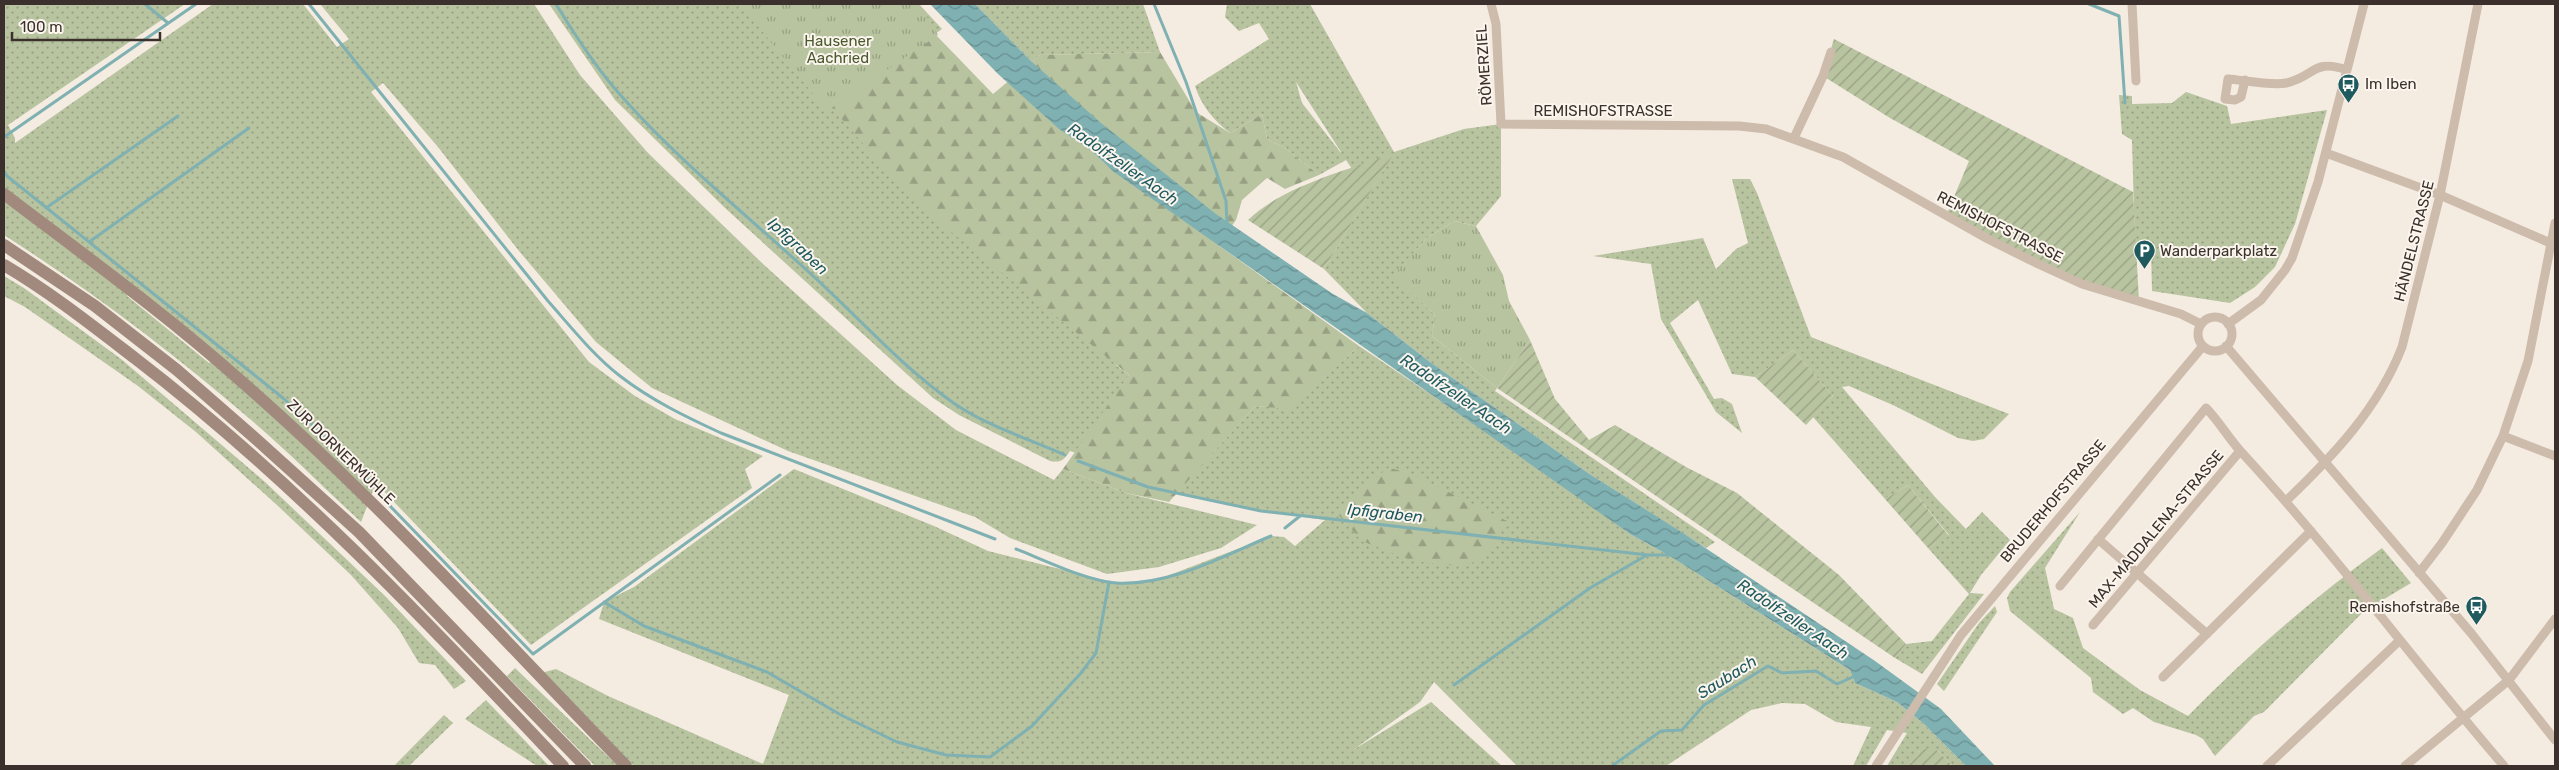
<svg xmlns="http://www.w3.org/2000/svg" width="2559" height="770" font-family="Rubik,sans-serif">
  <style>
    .grass { fill: url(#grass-dots); fill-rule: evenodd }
    .forest { fill: url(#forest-firs) }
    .park { fill: url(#park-tufts) }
    .garden { fill: url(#garden-furrows) }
    .water { fill: url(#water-waves) }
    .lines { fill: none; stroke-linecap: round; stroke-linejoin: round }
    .stream { stroke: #7fb0b2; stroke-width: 3 }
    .street { stroke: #cdbbac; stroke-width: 9 }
    .secondary { stroke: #a18a7d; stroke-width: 12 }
    .labels { text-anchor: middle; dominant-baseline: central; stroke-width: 4; stroke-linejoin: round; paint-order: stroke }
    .park-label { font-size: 15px; fill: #4a5a2e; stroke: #fbf5ee }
    .street-label { font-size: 15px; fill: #3b302b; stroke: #fbf5ee }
    .poi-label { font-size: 15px; fill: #3b302b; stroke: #fbf5ee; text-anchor: start }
    .water-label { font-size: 16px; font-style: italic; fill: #1f5a5e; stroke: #fbf5ee }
  </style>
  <defs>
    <pattern id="grass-dots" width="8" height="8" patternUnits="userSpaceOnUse" patternTransform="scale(1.25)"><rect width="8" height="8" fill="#b8c4a0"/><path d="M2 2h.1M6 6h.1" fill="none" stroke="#97a083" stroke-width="1.8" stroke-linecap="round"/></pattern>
    <pattern id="forest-firs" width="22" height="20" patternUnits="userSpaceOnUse" patternTransform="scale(1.25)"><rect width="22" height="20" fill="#b8c4a0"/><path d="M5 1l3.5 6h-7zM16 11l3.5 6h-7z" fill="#97a083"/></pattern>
    <pattern id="park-tufts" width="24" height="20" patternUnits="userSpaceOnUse" patternTransform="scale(1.25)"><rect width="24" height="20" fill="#b8c4a0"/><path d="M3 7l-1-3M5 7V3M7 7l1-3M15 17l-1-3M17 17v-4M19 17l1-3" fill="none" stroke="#97a083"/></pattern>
    <pattern id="garden-furrows" width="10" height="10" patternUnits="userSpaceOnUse" patternTransform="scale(1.25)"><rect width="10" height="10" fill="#b8c4a0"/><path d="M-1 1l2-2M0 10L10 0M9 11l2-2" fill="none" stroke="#97a083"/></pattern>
    <pattern id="water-waves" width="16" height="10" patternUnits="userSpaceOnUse" patternTransform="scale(1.25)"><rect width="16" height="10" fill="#7fb0b2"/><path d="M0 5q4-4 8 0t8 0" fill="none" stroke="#699091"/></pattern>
  </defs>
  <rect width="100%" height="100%" fill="#f4ebe1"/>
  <path class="grass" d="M4,4H185L8,125L15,138V143L213,4H303L337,47L349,39L320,4H534L580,75L648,153L763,264L897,385L956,430L1054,480L1063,469L1126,493L1257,525L1221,548L1159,567L1107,574L1010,538L975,517L788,451L652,388L596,342L519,251L438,147L383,83L371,92L589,362L635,396L675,419L763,456L745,469L752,488L531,645L376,483L361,522C324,488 288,451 250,419C172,352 90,290 4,235ZM130,290L216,359L209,363L127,296Z
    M549,4H919L942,29L935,34L1117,366L1129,375L1077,453L1070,451C1064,460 1061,463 1050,461L959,415L933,398L724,207L615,100Z
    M975,4H1143L1160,52L1040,55L1032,62Z
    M1227,4H1310L1394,152L1464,129L1501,124V196L1476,226L1454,221L1427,238L1394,275L1435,315L1432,336L1497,388L1495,391L1715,542L1706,548L1588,473L1430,362L1367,313L1324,269L1390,159L1352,169L1346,160L1319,175L1285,148L1267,139L1262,114L1230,133C1214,121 1201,105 1195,86L1269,39L1259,23L1239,31L1225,17ZM1296,82L1341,152V153L1302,103Z
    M2186,92L2227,106L2231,124L2327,110L2295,224L2275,267L2255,287L2230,303L2152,291L2151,250L2135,246L2132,140L2122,134L2119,95L2132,96V104L2172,103Z
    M1732,179H1750L1757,193L1811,337L2009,414L1984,439L1973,441L1958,438L1895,406L1849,386L1842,387L1935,497L1966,529L1982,512L2010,540L1981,575L1970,593L1984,594L1922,674L1895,658L1906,644L1932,641L1969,594L1928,548L1949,535L1908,485L1885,499L1813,417L1833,396L1793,350L1755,377L1732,374L1698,300L1670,323L1714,399L1722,398L1732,404L1742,433L1716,412L1661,319L1651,264L1593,256L1703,238L1716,269L1736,249L1748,243Z
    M4,276L24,288L121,359L265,482L384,595L466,681L454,689L435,665L419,663L398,628L351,575L278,506L196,432L138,386L25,307L4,296Z
    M1359,346L1522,456L1630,534L1668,555L1850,670L1855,683L1897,702L1923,723L1966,766H1953L1938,751H1920L1908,766H1887L1907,733L1887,730L1866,766H1853L1871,727L1836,722L1805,704L1782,703L1751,710L1666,766H1517L1434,682L1420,702L1353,750L1431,702L1502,766H634L541,673L556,669L608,696L763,764L789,695L599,619L604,602L634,587L794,469L934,526L988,551L1116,583L1154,581L1271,536L1284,537L1295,546L1325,520L1261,511L1176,493L1255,406L1290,408Z
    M2080,512L2045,568L2054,609L2073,618L2083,648L2140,690L2188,716C2248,655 2313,598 2382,548L2411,583L2364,611L2264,712L2254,716L2215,756L2203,739L2196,735L2154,722L2133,708L2123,714L2093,692L2091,678L2010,611L2007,598L2010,592Z
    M1995,606L1997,612L1944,691L1937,684L1979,623Z
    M515,668L618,766H595L507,676Z
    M486,700L549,766H537L465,719Z
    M444,715L453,723L409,766H394Z"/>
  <path class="forest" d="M935,34L993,94L1040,55L1160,52L1196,112L1230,133L1262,114L1267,139L1285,148L1319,175L1285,189L1267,178L1242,200L1236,220L1218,245L1359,346L1290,409L1255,406L1169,502L1126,493L1063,469L1129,375L913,201L827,102Z
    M1388,468L1408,472L1507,521L1489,553L1465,567L1413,561L1362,541L1335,511Z"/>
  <path class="park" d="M740,4H919L938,35L827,111Z
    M1454,221L1476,226L1503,275L1509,301L1530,340L1497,388L1432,336L1435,315L1393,275L1427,238Z"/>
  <path class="garden" d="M1834,39L2133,192L2139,301L2082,284L1946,216L1969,161L1890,118L1823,76Z
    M1394,153L1324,269L1248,220C1285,185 1346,171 1394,153Z
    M1530,340L1555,399L1589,440L1615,425L1686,467L1737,493L1839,575L1906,644L1895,658L1497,388Z
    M1793,350L1833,396L1806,425L1755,377Z
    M1908,485L1949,536L1928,548L1885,499Z
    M1928,748L1938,751L1953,766H1908L1920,751Z"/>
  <path class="water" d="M930,4H975L1032,62L1101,123L1216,214L1333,294L1367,313L1430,362L1588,473L1683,533L1875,661L1941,709L1995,766H1966L1923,723L1897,702L1855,683L1850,670L1668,555L1630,534L1114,172L1092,151L1059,129L998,74Z"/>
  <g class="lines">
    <path class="stream" d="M145,4L168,23
      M309,4L548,301C571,327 593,355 620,376C651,400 686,417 721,433L995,539
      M556,4C576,37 598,71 624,99C681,163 749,217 812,275C859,318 902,367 955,404C987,426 1029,439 1065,455
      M1154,4L1186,82L1226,201L1227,225
      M2089,4L2119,16L2125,103
      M4,137L196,4
      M4,171L7,176L283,398L358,467L391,507L533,654L780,475
      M46,208L178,116
      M89,242L249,128
      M1078,461L1148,487L1261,511L1648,555H1672
      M1285,528L1300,516
      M1016,549C1044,560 1087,581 1116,583C1170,586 1223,556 1271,536
      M604,602L644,626L767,672L841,715L897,742L946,755L990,757L1032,726L1081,673L1096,653L1109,582
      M1454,685L1590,588L1647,555
      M1612,766L1661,731L1682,730L1704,705L1768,666L1782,673L1816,671L1837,684L1855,676"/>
    <path class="street" d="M1491,4L1496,24L1501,124L1739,126L1766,129L1843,157L1988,239L2030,260L2082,284L2181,314L2201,324
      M2132,4L2136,81
      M2245,80L2241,97L2235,100L2225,99L2228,79C2242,80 2273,86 2286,83C2315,77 2312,58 2347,70
      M1794,138L1823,76L1831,52
      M2326,153L2440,195L2555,245
      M2198 334a17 17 0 1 1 34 0a17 17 0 1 1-34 0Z
      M2228,324L2261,300L2285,270L2292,258L2318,182L2364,4
      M2226,346L2471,633L2555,740
      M2503,436L2555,456
      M2286,501C2333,456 2378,409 2402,347L2440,195L2478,4
      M2098,539L2207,634
      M2419,573L2442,543L2477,490L2503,436L2528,361L2555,223
      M2060,586L2206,408C2220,422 2230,441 2244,455C2336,555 2416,664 2504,766
      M2093,625L2240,451
      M2163,677L2311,531
      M1876,766L1961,635L2203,346
      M2267,766L2399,641
      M2405,766L2509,680L2555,619"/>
    <path class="secondary" d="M4,194C84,255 166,314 241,381C378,500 500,636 626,766
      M4,245L95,306L177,370L256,439L359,532L585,766
      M4,265C50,292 93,326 136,359C292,479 429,623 563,766"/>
  </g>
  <defs>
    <symbol id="bus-pin" viewBox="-11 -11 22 30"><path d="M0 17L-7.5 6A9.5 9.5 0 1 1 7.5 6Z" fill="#1f5a5e" stroke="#fbf5ee"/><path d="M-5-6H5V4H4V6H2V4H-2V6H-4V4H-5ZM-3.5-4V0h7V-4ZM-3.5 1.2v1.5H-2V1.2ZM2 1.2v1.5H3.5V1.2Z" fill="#fff"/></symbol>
    <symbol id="parking-pin" viewBox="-11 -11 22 30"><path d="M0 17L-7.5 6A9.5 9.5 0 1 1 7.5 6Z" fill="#1f5a5e" stroke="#fbf5ee"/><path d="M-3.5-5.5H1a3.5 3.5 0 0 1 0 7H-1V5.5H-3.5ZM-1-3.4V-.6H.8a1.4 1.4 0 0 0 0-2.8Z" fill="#fff"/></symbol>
  </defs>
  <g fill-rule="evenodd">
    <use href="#bus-pin" x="2336" y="72" width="25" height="34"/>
    <use href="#parking-pin" x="2132" y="238" width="25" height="34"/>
    <use href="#bus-pin" x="2464" y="594" width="25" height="34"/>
  </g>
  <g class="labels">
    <g class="park-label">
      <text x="838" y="41">Hausener<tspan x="838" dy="17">Aachried</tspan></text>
    </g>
    <g class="street-label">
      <text transform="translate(1484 65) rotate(-94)">RÖMERZIEL</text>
      <text x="1603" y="111">REMISHOFSTRASSE</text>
      <text transform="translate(2000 227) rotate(27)">REMISHOFSTRASSE</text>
      <text transform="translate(2414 241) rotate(-76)">HÄNDELSTRASSE</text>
      <text transform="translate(341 452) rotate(44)">ZUR DORNERMÜHLE</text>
      <text transform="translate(2053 501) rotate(-50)">BRUDERHOFSTRASSE</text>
      <text transform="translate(2156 529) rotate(-50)">MAX-MADDALENA-STRASSE</text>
    </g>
    <g class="poi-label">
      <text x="2365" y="84">Im Iben</text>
      <text x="2160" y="251">Wanderparkplatz</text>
      <text x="2460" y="607" text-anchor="end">Remishofstraße</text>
    </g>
    <g class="water-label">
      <text transform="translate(1123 164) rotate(35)">Radolfzeller Aach</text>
      <text transform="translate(798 246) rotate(43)">Ipfigraben</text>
      <text transform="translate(1456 394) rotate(34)">Radolfzeller Aach</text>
      <text transform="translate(1385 513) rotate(6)">Ipfigraben</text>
      <text transform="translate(1793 619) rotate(34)">Radolfzeller Aach</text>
      <text transform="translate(1727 677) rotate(-32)">Saubach</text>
    </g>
  </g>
  <rect width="2559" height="770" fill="none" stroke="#3b302b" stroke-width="10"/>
  <path d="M12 32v8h148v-8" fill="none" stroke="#3b302b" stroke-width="2.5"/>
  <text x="20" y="32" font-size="15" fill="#3b302b" stroke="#fbf5ee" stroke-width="4" paint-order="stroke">100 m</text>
</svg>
